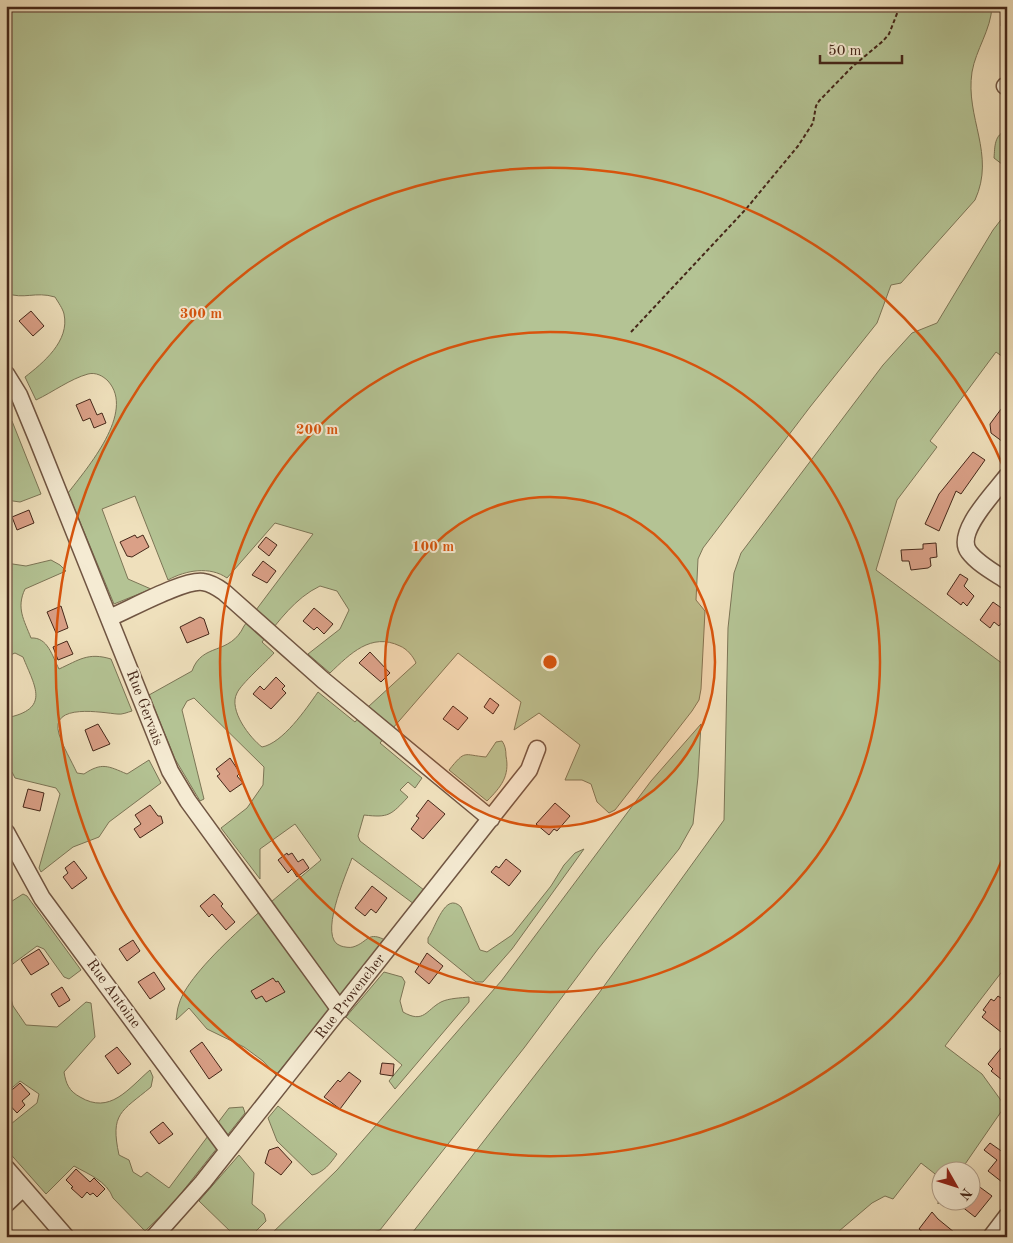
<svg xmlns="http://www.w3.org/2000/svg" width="1013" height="1243" font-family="'Old Standard TT',serif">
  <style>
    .green { fill: #b4c394; stroke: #7c7556; fill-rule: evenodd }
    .building { fill: #daa087; stroke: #452719 }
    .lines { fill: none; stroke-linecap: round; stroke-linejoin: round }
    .minor-casing { stroke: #705542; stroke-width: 19 }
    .path { stroke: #452719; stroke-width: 2; stroke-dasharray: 4 2.5; stroke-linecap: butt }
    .minor { stroke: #f5ebd3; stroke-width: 16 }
    .ring { fill: none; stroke: #d8540d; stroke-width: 2.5 }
    .labels { text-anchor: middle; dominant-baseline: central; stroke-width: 4; stroke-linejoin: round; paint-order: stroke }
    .street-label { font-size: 15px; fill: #452719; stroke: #f5ebd3 }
    .centre { fill: #d8540d; stroke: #f5ebd3; stroke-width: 2.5 }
    .ring-label { font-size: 15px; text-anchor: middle; font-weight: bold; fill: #d8540d; stroke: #f5ebd3; stroke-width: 4; stroke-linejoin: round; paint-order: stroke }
  </style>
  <rect width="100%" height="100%" fill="#efe0bc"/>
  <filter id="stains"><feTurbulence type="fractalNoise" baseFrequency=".004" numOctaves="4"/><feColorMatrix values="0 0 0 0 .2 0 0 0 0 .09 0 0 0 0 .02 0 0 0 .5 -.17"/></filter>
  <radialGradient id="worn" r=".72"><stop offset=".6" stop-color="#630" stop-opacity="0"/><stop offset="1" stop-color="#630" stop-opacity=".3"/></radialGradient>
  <path class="green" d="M6,6H992C991,30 976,49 972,72C965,118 996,154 975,200L901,283L891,285L877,323L810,407L703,548L698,559L696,600L705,611L701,689L699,700L692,711L615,810L609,813L597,802L591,784L582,780H565L580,745L539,713L514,730L521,702L458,653L380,743L422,778L415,788L408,782L400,790L408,797C391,815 389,818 364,815L358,836L360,841L424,890L414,904L352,858C346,875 317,939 341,946C344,947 350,948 353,947C369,942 367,930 387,941L276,1075L263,1061L244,1047L207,1029L189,1008L176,1020C177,1015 177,1009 179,1004C190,965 287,889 321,860L295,824L260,849V879L221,828L247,808L263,785L264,767L194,698L187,701L182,710L204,799L200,801L175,759L149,695L192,671C202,642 230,656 244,626L313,534L275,523L227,578C210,566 186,570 168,580L135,496L102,509L128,579L151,589L114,604L68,493C87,468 136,412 108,381C103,376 96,372 88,374C70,379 53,392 36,400L25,377C43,363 70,341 64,314C63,309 58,302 55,297C35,291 24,300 6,293ZM320,586L337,591L349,610L340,629L308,654L330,673C350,654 371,632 400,646C407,649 413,656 416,663L368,707L355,722L318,692C306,709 283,743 262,747C250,738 228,710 237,693C241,684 266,662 274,653L262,642C279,621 295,598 320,586Z
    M1002,6H1007V30L1001,26Z
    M1007,130V168L994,158C995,146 994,135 1007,130Z
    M1007,212V351L1003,357L996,352L930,441L937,447L897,500L876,570L1007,667V965L945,1046L982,1074L1005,1106L961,1170H940V1200L938,1204L939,1177L921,1163L893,1199L885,1196L872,1203L832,1237H409L599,993L724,820L728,628L734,573L741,553L883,365L912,333L937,323L993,230Z
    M8,420L12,421L41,494L20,502L6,500V423Z
    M51,560L60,565L66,571L25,589C16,608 24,620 31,638C48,637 52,656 59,669C79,660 88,652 111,659L132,711C128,712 122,715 117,714C104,713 49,702 59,734C63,747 71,760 77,773L84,774C102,762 108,766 127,774L149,760L161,783L109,822L99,837L73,847L41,872L39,868L60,794L56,788L15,778L12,772L6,774V718C51,709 35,687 23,657L15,653L6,657V563L26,566Z
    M701,724L698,777L693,824L679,849L598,949L524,1048L380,1230L366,1234L357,1232L353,1237H268L337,1170L502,980L651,781Z
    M502,741C505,745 506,750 506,756C510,776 501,787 487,801L449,770C466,749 463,755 486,757L496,742Z
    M584,849L512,949L483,982H476L428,943V938C436,927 445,891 461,907L480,950L487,952L512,935L551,886L564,865L575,853Z
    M23,894L27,896L81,970L69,979L64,977L44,949L37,946L6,969V905Z
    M384,972L402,977L405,982L400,1001L403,1012C424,1024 426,1010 441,1002C449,998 461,998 469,997V1002L395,1089L389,1081L402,1065L346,1017Z
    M6,980L13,1006L26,1025L57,1027L86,1002L91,1003L95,1037L64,1072C66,1084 69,1091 80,1097C110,1115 128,1089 150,1070L153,1077L151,1087C121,1112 110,1113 119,1155L129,1160L133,1172L141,1177L147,1172L169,1188L229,1108L243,1107L245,1113L171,1206L145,1231L113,1198C107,1181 88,1174 74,1166L46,1194L6,1149V1128L37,1103L39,1094L20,1081L6,1093Z
    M278,1106L337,1154C331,1163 323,1173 312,1175L277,1141L268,1118Z
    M239,1155L254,1173L252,1204L264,1214L266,1221L250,1237H232V1233L199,1201Z"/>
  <path class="building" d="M31,311L44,326L33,336L19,321Z
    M90,399L97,415L102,413L106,423L94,428L90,418L83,421L76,405Z
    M1007,401V445L991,433L990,424Z
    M973,452L985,460L961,494L956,491L939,531L925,524L939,494Z
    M29,510L34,523L17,530L12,517Z
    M135,535L137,538L143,535L149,547L132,557L127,556L120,542Z
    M266,537L277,545L269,556L258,547Z
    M936,543L937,557L930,558L931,566L928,568L911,570L909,561H902L901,550L923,549V544Z
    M263,561L276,571L267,583L252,575Z
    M960,574L968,579L964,586L974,596L967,606L963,602L961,605L947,594Z
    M993,602L1007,612V616L999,626L994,622L990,628L980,620Z
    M61,606L68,628L56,633L47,612Z
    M314,608L333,624L324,634L317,627L314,630L303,621Z
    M200,617L204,619L209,634L187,643L180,627Z
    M67,641L73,654L58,660L53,647Z
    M370,652L390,673L381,682L359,663Z
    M276,677L285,686L282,689L286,693L271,709L253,694L260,686L264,690Z
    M490,698L499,705L493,714L484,707Z
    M453,706L468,718L458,730L443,719Z
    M98,724L110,744L93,751L85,730Z
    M230,758L240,773L237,776L243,783L230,792L217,776L220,774L216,769Z
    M28,789L44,793L40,811L23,807Z
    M428,800L445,814L423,839L411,829L419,818L416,816Z
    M555,803L570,816L557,831L554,829L549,835L536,824Z
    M150,805L158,816H161L163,823L140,838L134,829L141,824L135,815Z
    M287,853L288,855L292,853L298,862L303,859L309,868L297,877L292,869L288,873L278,860Z
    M506,859L521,871L509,886L491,872L496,866L499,868Z
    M74,861L87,878L72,889L63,877L68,873L65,868Z
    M372,886L387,898L376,913L371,909L365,916L355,908Z
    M214,894L223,904L221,906L235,922L226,930L212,914L209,917L200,906Z
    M133,940L140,951L127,961L119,949Z
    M39,949L49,964L31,975L21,960Z
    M427,953L443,966L429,984L415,972Z
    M154,972L165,989L150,999L138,982Z
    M273,978L276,982L278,981L285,992L266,1002L262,996L256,999L251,991Z
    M62,987L70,1000L59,1007L51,994Z
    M998,996L1007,1002V1024L1001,1032L982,1017L986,1012L983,1010L991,999L994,1001Z
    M1007,1041V1084L991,1071L993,1069L988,1064Z
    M202,1042L222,1070L209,1079L190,1051Z
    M117,1047L131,1064L118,1074L105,1056Z
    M382,1063L394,1064L393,1076L380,1074Z
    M349,1072L361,1081L340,1109L324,1097L338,1080L340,1082Z
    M20,1083L30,1094L22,1101L25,1105L17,1113L6,1101V1095Z
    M163,1122L173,1134L159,1144L150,1132Z
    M990,1143L1007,1155V1177L1002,1182L988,1171L997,1160L984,1150Z
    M278,1147L292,1162L281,1175L265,1163L269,1150Z
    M76,1169L90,1182L94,1178L105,1189L97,1197L93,1193L90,1195L87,1192L82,1198L71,1188L73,1187L66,1180Z
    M977,1185L992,1196L975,1217L961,1206L965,1200H970V1193Z
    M932,1212L938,1219L960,1237H929L919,1229Z"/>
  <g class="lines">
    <defs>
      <path id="minor" d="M1005,86L1007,87
        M6,374L19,395L38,441L170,771L188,801L340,1010
        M1007,476C995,492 954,533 969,552C978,564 995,573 1007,581
        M109,618C129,610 184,579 203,582C211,583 217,587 224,592L323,680L491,819
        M6,832L42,898L228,1150
        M6,1168L66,1237
        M6,1204L23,1188
        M154,1237L203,1182L521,780L529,770L537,749
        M991,1237L1007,1216"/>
    </defs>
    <use href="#minor" class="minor-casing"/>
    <path class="path" d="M631,332L746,209L798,146L813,123L816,106L819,101L852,67L883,41L889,34L900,6"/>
    <use href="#minor" class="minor"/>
  </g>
  <circle cx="550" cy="662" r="165" fill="#d8540d" fill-opacity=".12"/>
  <g class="ring">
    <circle cx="550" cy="662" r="165"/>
    <circle cx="550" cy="662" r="330"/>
    <path d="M1006 851A494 494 0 1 1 1006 473"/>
  </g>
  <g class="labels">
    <g class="street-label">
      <text transform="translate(144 708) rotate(69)">Rue Gervais</text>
      <text transform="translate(113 994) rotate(54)">Rue Antoine</text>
      <text transform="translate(351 997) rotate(-52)">Rue Provencher</text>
    </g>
  </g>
  <circle cx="550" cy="662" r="8" class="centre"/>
  <g class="ring-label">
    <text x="201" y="318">300 m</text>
    <text x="317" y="434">200 m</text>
    <text x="433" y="551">100 m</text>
  </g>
  <rect width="1013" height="1243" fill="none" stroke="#efe0bc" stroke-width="25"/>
  <rect x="8" y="8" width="998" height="1228" fill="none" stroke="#452719" stroke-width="2.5"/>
  <rect x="12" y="12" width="988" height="1218" fill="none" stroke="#452719"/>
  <g transform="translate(956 1186) rotate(129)"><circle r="24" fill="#f5ebd3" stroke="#af9d89"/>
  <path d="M0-4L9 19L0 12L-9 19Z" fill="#8f2418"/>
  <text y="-8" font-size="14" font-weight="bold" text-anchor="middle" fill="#452719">N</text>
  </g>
  <path d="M820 55v8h82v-8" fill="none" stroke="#452719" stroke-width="2.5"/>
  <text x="828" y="55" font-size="15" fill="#452719" stroke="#f5ebd3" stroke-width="4" paint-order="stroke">50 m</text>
  <rect width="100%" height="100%" filter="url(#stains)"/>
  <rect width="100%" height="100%" fill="url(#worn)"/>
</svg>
